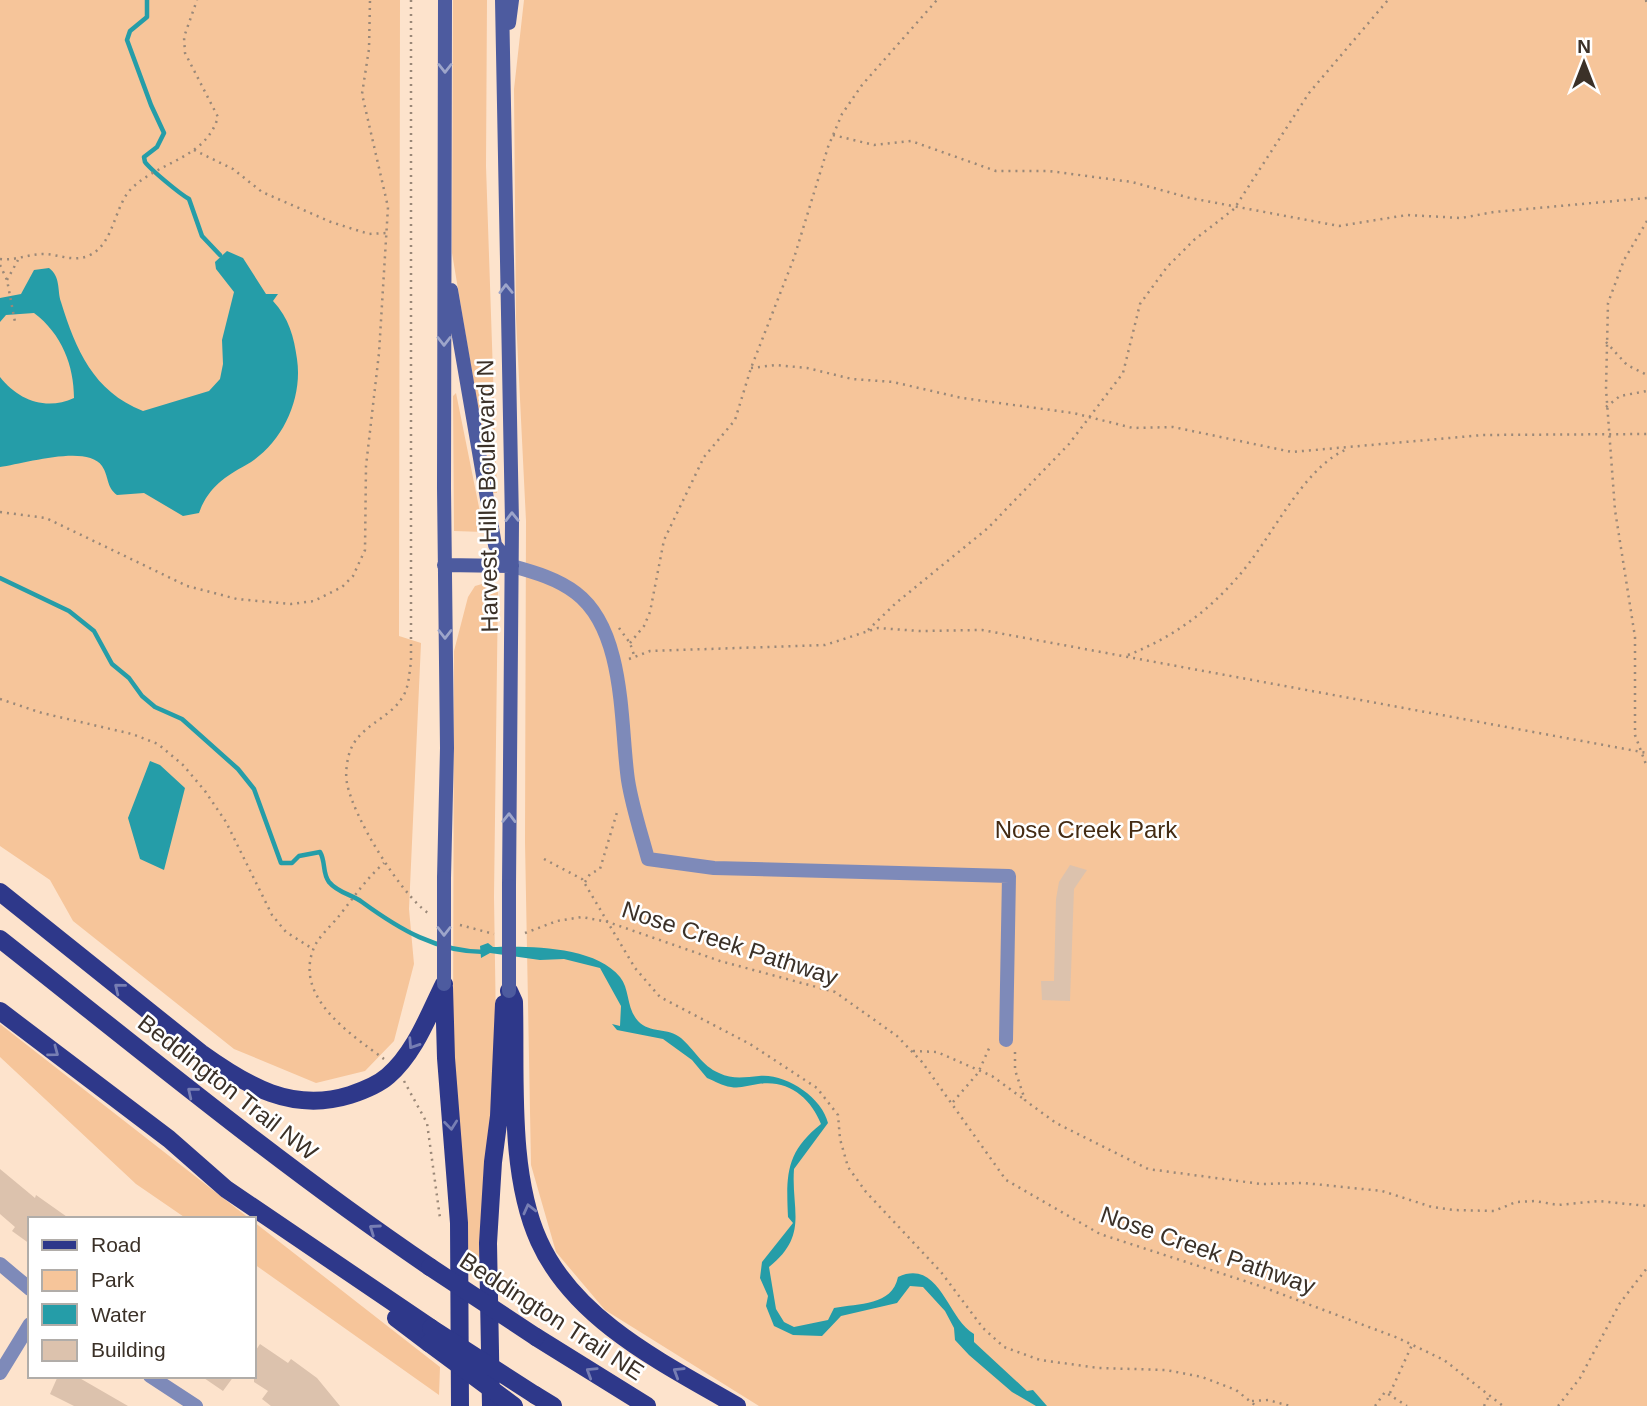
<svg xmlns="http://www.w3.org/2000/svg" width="1647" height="1406" font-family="Helvetica,sans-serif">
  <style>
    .green { fill: #f6c59a }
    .water { fill: #259da8 }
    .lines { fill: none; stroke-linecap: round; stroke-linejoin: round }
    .stream { stroke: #259da8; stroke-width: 4.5 }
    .building { fill: #dcc2ad }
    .path { stroke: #9a8878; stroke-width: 2.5; stroke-dasharray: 2 5; stroke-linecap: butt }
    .street { stroke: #7e8ab9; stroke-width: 14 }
    .secondary { stroke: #4d5b9f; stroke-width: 14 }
    .primary { stroke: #2e388a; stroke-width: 18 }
    .secondary-bridge { stroke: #4d5b9f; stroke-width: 14 }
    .primary-bridge { stroke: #2e388a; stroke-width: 18 }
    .oneway { stroke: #9da5ca }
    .oneway2 { stroke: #777eb3 }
    .labels { text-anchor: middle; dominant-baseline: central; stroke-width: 5; stroke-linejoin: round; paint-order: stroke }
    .street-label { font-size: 24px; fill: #3b3128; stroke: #fff }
    .park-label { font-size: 24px; fill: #442b13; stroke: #fff }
  </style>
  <rect width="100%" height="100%" fill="#fde3cc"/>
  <path class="green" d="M0,0H400L399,636L421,643L409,909L414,964L394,1041L365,1071L316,1083L234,1049L73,921L50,880L0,846Z
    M453,0H487L486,166L497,493H492L452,253Z
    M524,0H1647V1406H759L605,1310L556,1252L531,1165L525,842L526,521L516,318L514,89Z
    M456,393L484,532L454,531L453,396Z
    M482,584L498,587L494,897L496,1028L481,1260H469L453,1048L454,651L468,597L475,586Z
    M0,1024L250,1219H187L136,1184L0,1057Z
    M254,1222L440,1367L439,1395L254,1264Z"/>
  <path class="water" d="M227,251L243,258L266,294H278L273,301C289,318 294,337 297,359C303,399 282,445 246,465C224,477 208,488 199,513L183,516L144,493L117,495C106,487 109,476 102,466C87,444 24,464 0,467V377C18,400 46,411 74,398C74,366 62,334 34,313L6,315L0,322V298L21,294L34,270L49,268C61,277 57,290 61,302C76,350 93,391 143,411L209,391L220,379L223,364L222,340L234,292L216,269L215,262Z
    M150,761L160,765L185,788L164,870L140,859L128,818Z
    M488,943L493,947C530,946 595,946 620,977C630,989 626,1008 638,1021C650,1034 668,1027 681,1038C694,1049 702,1066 719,1073C733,1080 746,1077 759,1076C785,1073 822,1097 828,1123L794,1169C791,1210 809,1235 769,1267L776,1309L784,1322L794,1327L828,1320L834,1308C859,1303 892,1306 898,1277C940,1258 947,1319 974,1334V1342L1027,1391L1033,1390L1047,1406H1036L1012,1392L969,1355L955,1340L954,1328L945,1311L923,1287L910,1286L897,1303L841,1316L822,1336L793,1335L774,1326L766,1306L768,1296L760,1278L762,1262L793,1223L788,1217C786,1174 786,1152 821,1124C811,1098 788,1079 758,1084C749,1085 740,1089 731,1087C722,1086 715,1081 707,1078L692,1060L663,1039L617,1030L612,1024L620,1026L621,1006L600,968L564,959L540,960L490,953L481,958L480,946Z"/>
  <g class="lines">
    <path class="stream" d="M147,0V17L130,31L127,40L151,105L164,133L157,147L144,157L145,162C151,170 180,194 189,199L202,236L220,255
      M0,578L69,611L94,631L112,664L129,678L142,696L155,707L182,719L238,769L254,789L281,863H292L299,856L320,852C326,862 322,873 329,882C338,893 351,894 362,902C399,929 437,952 485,952"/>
  </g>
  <path class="building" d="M1070,865L1087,870L1074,889L1070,1001L1042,1000L1041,981H1054L1056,899L1059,882Z
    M0,1169L35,1198L36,1195L70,1219H30V1244L12,1231L15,1227L0,1214Z
    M260,1344L288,1363L291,1359L317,1378L340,1406H271L262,1399L268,1391L254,1382V1353Z
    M58,1376H76L128,1406H74L50,1394Z
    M201,1376H234L223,1391Z"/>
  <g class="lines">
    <path class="path" d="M411,0V662C409,674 409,688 402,698C388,720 360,725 350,751C347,760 345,774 347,783C353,817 400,893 428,913
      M1646,0L1647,5
      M833,135L874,145L911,141L996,171H1049L1132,182L1190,198L1339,226L1407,215L1461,218L1494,212L1647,198
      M194,150L233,169L262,192L331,222L369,234L386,233
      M1647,221L1624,260L1608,303L1606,389L1615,510L1635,637V735L1647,767
      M0,259C15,261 28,254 43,254C59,254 74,263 90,255C115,243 114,204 133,187C161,161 206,158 218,117L185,53L184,37L197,0
      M0,265L7,280L15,322
      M7,280L18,260
      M1606,342L1627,365L1647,375
      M751,368L776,365L807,368L852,379L893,382L962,398L1073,413L1133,428L1173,427L1292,452L1483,435L1647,434
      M1606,407L1620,396L1647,391
      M0,512L46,518L187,586L237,599L291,604L314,601L342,587L353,576L365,550L366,466L379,353L388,207L362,94L369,49L370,0
      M619,628L630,643L634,655
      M868,630L896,603L988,528L1069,444L1123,373L1140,304L1167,267L1194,240L1234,209L1309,93L1388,0
      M630,643L644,626L650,612L664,540L704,457L735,420L751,368L794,258L828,147L842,114L862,85L937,0
      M1128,655C1171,638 1205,614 1236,579C1270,542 1301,470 1345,450
      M629,659L650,651L825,645L878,628L920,631L982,630L1647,753
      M0,699L42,713L132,734L158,744L183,765L205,791L226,822L272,915L286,932L313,949
      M544,859L582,879L635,968L660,997L750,1044L817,1088L838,1115L840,1139L848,1167L866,1192L941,1272L983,1328L1004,1347L1040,1360L1099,1368L1166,1370L1202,1377L1236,1390L1256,1406
      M585,882L590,874L600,869L618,809
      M460,925L494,934
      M525,933L557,921L582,917L608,922L720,961L835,992L897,1036L922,1062L1006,1180L1100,1234L1260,1286L1398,1338L1444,1360L1503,1406
      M913,1051L937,1052L992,1076L1025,1100
      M1015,1052V1070L1025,1100L1030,1104L1056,1123L1148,1169L1261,1184L1304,1183L1382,1191L1432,1207L1453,1210L1494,1211L1516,1202L1535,1201L1558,1205L1599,1201L1647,1206
      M384,1059C352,1035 295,999 313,950C317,938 331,926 339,916C354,897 366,879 384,863
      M404,1081L427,1123L440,1218
      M953,1102L978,1073L991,1044
      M1390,1393L1412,1345
      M1252,1401L1268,1400L1290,1406
      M1375,1406L1385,1392L1407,1406
      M1484,1406L1489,1396
      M1558,1406L1580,1378L1620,1303L1647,1268"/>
    <path class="street" d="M512,566C534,572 558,579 576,593C626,631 620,725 628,780C632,806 641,833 648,859L714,868L1009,876L1006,1040
      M0,1264L30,1289
      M0,1373L30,1324
      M150,1376L196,1406"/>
    <path class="secondary" d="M502,0L512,522L509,886
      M509,23L512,0
      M451,290L495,545L512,566
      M444,565L512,566
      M444,878L447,748L444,488L445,0"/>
    <path class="primary" d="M0,892L201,1053C247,1086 292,1113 350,1095C362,1091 379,1084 388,1076C415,1053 429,1014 444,984
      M0,939C142,1051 281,1166 430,1267
      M444,987L446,1058L459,1223L460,1406
      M509,991L514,1002C516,1075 508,1173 539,1241C575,1321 665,1364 737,1406
      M0,1011L169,1139L226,1189L431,1328
      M396,1318L429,1343
      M536,1337L647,1406
      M535,1395L553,1406
      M491,1406L488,1243L493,1162L499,1116L504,1004"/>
    <path class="secondary-bridge" d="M509,886V991
      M444,984V878"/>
    <path class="primary-bridge" d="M430,1267L536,1337
      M431,1328L535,1395
      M429,1343L514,1406"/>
  </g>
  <defs><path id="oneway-chevron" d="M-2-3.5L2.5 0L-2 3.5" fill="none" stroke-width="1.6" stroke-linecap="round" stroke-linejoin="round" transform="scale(1.75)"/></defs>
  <g class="oneway">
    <use href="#oneway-chevron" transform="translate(445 68) rotate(90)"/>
    <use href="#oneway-chevron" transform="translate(506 289) rotate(-91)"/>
    <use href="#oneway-chevron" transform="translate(444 341) rotate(90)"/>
    <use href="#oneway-chevron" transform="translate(512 517) rotate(-91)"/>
    <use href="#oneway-chevron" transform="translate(445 634) rotate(90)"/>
    <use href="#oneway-chevron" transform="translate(509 818) rotate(-89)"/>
    <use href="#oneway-chevron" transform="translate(444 931) rotate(90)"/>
  </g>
  <g class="oneway2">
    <use href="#oneway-chevron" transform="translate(119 988) rotate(-141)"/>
    <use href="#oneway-chevron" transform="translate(413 1044) rotate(123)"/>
    <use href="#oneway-chevron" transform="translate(54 1052) rotate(37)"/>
    <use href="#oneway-chevron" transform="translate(192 1092) rotate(-141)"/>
    <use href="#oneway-chevron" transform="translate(451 1125) rotate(84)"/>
    <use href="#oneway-chevron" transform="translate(529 1209) rotate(-104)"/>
    <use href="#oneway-chevron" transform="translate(374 1229) rotate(-145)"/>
    <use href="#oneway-chevron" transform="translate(591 1372) rotate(-148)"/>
    <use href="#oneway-chevron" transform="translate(678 1372) rotate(-148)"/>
  </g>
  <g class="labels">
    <g class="street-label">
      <text transform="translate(487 496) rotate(-91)">Harvest Hills Boulevard N</text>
      <text transform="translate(730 943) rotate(18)">Nose Creek Pathway</text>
      <text transform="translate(228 1087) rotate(38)">Beddington Trail NW</text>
      <text transform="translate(1208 1250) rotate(19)">Nose Creek Pathway</text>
      <text transform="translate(552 1316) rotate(33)">Beddington Trail NE</text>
    </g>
    <g class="park-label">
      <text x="1086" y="829">Nose Creek Park</text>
    </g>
  </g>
  <rect x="28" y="1217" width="228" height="161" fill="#ffffff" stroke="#b1ada9" stroke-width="2"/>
  <rect x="42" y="1240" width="35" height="10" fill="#2e388a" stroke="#b1ada9" stroke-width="2"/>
  <text x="91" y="1252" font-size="21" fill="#3b3128">Road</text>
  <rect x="42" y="1270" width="35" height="21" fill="#f6c59a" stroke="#b1ada9" stroke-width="2"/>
  <text x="91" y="1287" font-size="21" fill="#3b3128">Park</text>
  <rect x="42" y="1304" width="35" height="21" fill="#259da8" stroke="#b1ada9" stroke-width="2"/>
  <text x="91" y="1322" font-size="21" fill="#3b3128">Water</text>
  <rect x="42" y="1340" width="35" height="21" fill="#dcc2ad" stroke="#b1ada9" stroke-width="2"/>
  <text x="91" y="1357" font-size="21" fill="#3b3128">Building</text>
  <g transform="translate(1584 63)" stroke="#ffffff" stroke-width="5" paint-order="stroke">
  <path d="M0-5L12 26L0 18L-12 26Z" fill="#3b3128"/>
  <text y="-10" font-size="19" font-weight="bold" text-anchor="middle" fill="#3b3128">N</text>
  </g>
</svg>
